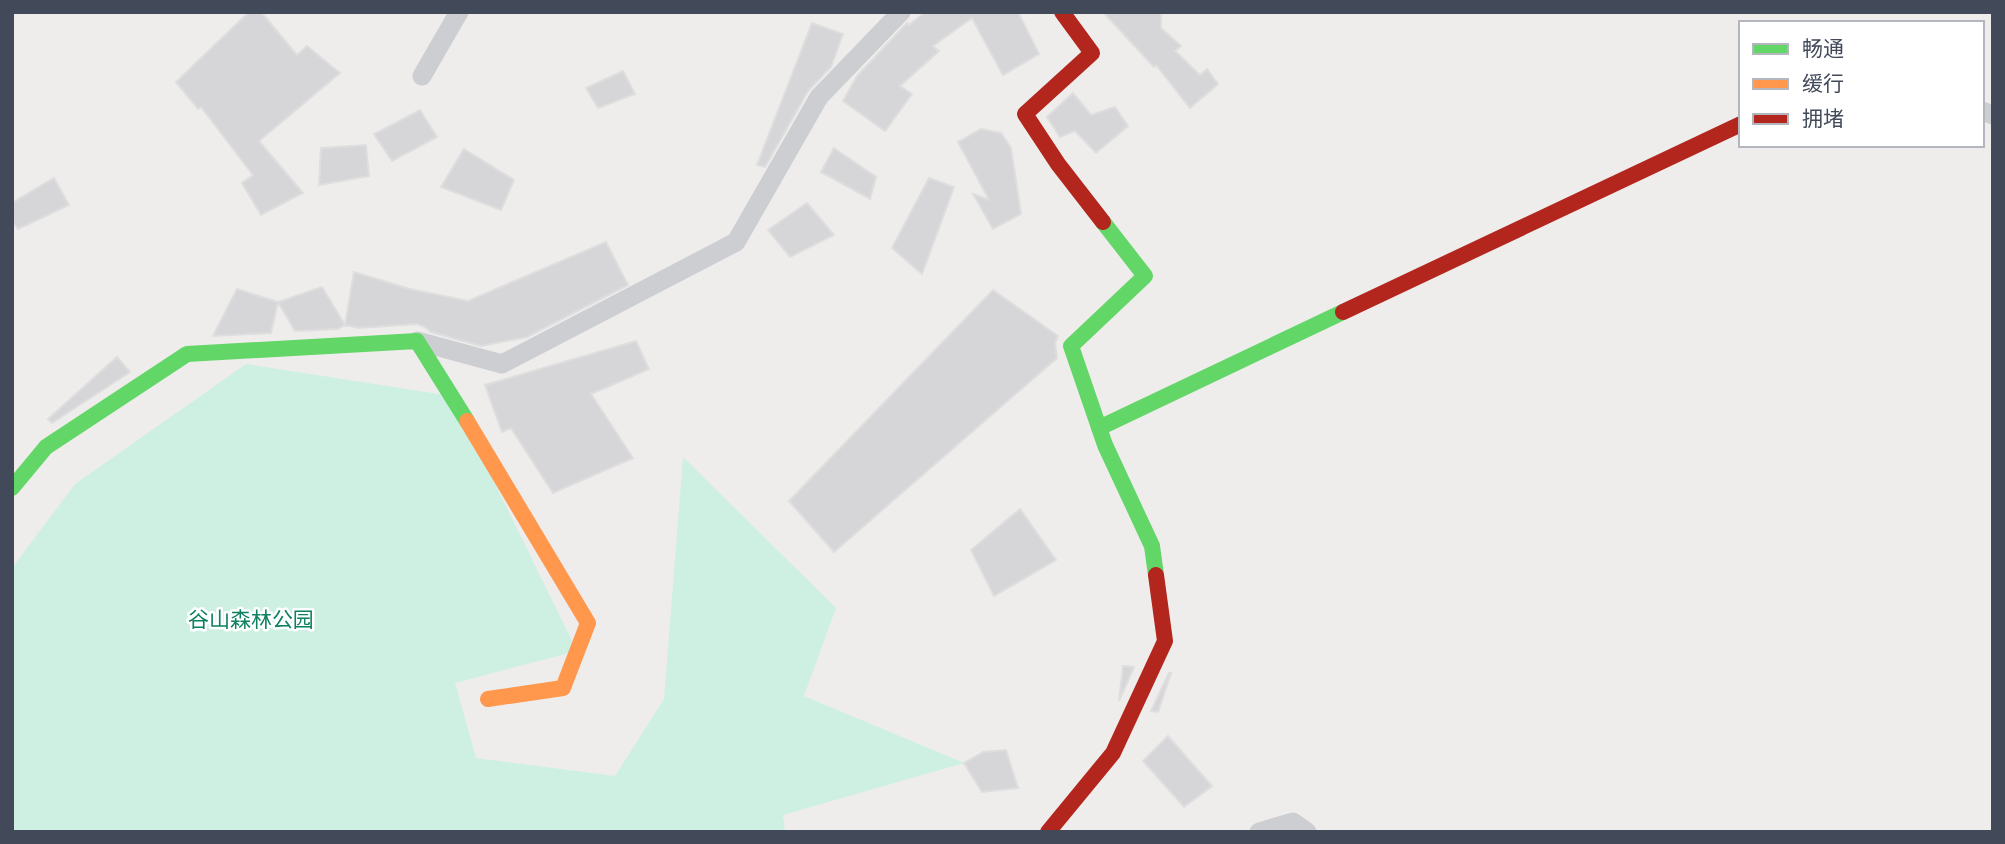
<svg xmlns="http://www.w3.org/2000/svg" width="2005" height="844" font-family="Figtree,'Noto Sans SC',sans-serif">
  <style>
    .green { fill: #cef0e2 }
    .building { fill: #d6d6d8; stroke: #dfdedf; stroke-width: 2 }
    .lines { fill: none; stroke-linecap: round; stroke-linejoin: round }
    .street { stroke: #cdced2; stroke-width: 19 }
    .fast { stroke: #63d668; stroke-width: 16 }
    .slow { stroke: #ff974d; stroke-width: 16 }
    .jam { stroke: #b3261e; stroke-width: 16 }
    .labels { text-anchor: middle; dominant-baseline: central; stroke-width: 5; stroke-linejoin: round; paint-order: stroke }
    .park-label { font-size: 21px; fill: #0e8160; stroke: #fff }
  </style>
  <rect width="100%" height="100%" fill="#eeedec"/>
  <path class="green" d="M246,364L452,396L577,651L455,683L476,758L615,776L664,699L683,457L836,608L804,696L964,763L783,815L785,832H12V568L75,484Z"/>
  <path class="building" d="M249,12H261L297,55L307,46L340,73L259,141L303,193L261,215L242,183L253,175L201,107L198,109L176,82Z
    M925,12H1018L1039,54L1003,75L972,18L933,46L939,51L900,86L912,94L885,131L843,101L857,76L907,23L909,25Z
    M1103,12H1161V28L1181,46L1175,51L1200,75L1207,69L1218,84L1190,108L1156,65L1154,67Z
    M812,23L843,34L831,67L808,91L765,167L757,165Z
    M623,71L635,94L598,108L586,88Z
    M1073,93L1091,115L1115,107L1128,126L1096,153L1075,131L1060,137L1047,117Z
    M420,110L437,137L392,161L374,134Z
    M981,129L1001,133L1011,148L1021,214L993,229L973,194L989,200L958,142Z
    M366,145L369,176L319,185L321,148Z
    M834,148L876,177L870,199L821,172Z
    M464,149L514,180L501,210L441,187Z
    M54,178L69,205L18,229L12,221V203Z
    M929,178L954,187L922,274L892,248Z
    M807,203L834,235L790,257L768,230Z
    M606,242L628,285L527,337L481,346L431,332L425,327L417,324L358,328L345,325L354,272L410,289L468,301Z
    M322,287L345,325L338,329L295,331L278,302Z
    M237,289L278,302L271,333L213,336Z
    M993,290L1058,336L1055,343L1057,358L834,552L789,501Z
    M636,341L649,369L591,394L633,458L553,493L511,428L502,432L485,385Z
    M117,357L130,372L52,423L48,419Z
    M1020,509L1056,560L994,596L971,550Z
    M1123,666L1134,667L1119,701Z
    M1169,673H1171L1158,712L1151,711Z
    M1168,736L1212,786L1184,807L1143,761Z
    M1006,750L1018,788L982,792L964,763L983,752Z"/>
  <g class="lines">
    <path class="street" d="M422,76L459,12
      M1982,111L1993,115
      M417,341L502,364L736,242L819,97L901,12
      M1259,832L1293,822L1307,832"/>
    <path class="fast" d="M1103,222L1145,276L1071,346L1105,445L1152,546L1156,575
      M1099,428L1343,312
      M12,488L46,447L187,354L417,341L467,421"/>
    <path class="slow" d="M467,421L588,623L563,688L488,699"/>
    <path class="jam" d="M1062,12L1092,53L1025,114L1058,164L1103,222
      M1343,312L1741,124
      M1048,832L1113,753L1165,641L1156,575"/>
  </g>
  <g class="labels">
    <g class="park-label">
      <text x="251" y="619">谷山森林公园</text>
    </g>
  </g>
  <rect width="2005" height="844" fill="none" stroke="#424a5a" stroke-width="28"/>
  <rect x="1739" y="21" width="245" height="126" fill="#ffffff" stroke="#b3b7bd" stroke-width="2"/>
  <rect x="1753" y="44" width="35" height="10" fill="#63d668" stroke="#b3b7bd" stroke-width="2"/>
  <text x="1802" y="56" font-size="21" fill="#424a5a">畅通</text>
  <rect x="1753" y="79" width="35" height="10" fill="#ff974d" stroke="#b3b7bd" stroke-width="2"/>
  <text x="1802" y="91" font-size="21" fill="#424a5a">缓行</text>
  <rect x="1753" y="114" width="35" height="10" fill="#b3261e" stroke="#b3b7bd" stroke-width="2"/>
  <text x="1802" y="126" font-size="21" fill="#424a5a">拥堵</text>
</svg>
